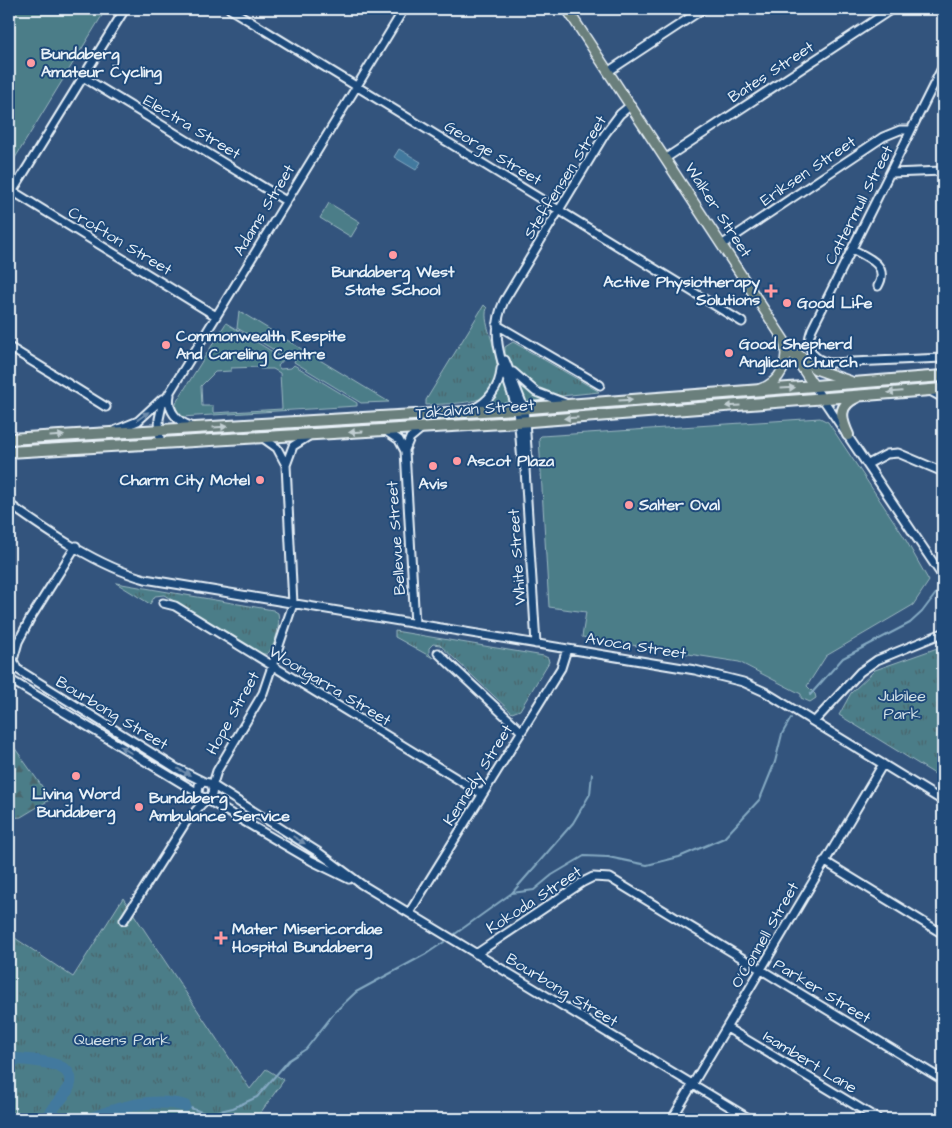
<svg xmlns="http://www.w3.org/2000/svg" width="952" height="1128" font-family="'Architects Daughter',sans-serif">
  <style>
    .grass { fill: #4c7d88; stroke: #9ab7c0; fill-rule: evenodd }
    .forest { fill: url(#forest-firs); stroke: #9ab7c0 }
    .park { fill: url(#park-tufts); stroke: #9ab7c0 }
    .water { fill: url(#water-ripples); stroke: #84a9c2 }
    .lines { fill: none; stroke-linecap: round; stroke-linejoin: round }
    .stream { stroke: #84a9c2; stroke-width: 2 }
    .river { stroke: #42799e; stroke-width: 12 }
    .minor-casing { stroke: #e8f1f8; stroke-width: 11 }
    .major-casing { stroke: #e8f1f8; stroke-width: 12 }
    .highway-casing { stroke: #e8f1f8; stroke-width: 14 }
    .minor { stroke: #1f4a7a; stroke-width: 7 }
    .major { stroke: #6b7f7c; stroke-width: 9 }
    .highway { stroke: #6b7f7c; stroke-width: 10 }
    .oneway { fill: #c2cfd3 }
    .oneway2 { fill: #6f8dac }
    .poi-dot { fill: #ff9aa2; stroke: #1f4a7a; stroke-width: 2 }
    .labels { text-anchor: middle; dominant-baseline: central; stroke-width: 4; stroke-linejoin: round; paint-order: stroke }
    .poi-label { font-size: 16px; font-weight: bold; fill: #e8f1f8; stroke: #1f4a7a; text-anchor: start }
    .street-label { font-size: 16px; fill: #e8f1f8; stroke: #1f4a7a }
    .park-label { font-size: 16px; fill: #d1e0e7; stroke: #1f4a7a }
  </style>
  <defs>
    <pattern id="forest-firs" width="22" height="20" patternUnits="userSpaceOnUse" patternTransform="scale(1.25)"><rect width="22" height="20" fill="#4c7d88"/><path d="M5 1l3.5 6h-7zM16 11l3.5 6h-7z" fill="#49656c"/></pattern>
    <pattern id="park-tufts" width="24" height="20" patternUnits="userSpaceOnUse" patternTransform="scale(1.25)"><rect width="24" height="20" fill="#4c7d88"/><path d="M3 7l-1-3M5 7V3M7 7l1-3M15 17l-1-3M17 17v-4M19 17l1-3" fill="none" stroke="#49656c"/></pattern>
    <pattern id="water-ripples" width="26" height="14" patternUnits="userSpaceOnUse" patternTransform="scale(1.25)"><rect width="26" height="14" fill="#42799e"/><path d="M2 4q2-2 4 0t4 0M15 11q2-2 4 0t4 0" fill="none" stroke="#446378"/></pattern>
  </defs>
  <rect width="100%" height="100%" fill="#33547d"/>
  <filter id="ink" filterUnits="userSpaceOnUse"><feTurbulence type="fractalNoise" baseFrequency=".02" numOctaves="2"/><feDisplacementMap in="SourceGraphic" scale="10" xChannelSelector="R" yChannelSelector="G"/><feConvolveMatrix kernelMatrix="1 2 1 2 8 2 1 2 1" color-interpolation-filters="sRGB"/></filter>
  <g filter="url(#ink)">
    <path class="grass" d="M9,9H106L12,163L9,161Z
      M329,203L360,222L351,237L320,218Z
      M239,311L389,402L361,403L294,362L296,356L291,352L286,357L237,328Z
      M226,323L284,359L278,366L280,369L291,368L294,365L357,403V406L181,417L175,408L177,401ZM260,367V369H273L280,373L282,409L213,413V406H202L201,386L215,372L231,371V368Z
      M503,379L510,403L488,404L498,391Z
      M521,387L547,400V401L526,402Z
      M786,395V397L619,410L538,413L704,398Z
      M820,418L828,422L903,535L929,581L913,605L826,656L807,686L815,694L816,698L810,702L801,698V694L739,662L600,640L595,637V639L582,637L586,612L549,607L539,438L541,436Z
      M411,419L412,424L242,434H171Z
      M150,435L142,440L9,448V443Z"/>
    <path class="forest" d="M9,740L51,799L21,817L9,818Z"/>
    <path class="park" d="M484,305L487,308C484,317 488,328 491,338C512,405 480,402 426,405V400Z
      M513,342L598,391L599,392L561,396L535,389L510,365L505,354V347Z
      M116,583L273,610L278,613C281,623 275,648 267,654H262L164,595L155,596L150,604Z
      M395,631L544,656L548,658L549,662L520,710L512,713L440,645L433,644L429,648V654L433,658L395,637Z
      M943,646V779L839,715L851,693L875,670Z
      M123,898L250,1089L266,1069L284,1080L256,1119H9V934L73,977Z"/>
    <path class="water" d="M399,149L421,162L416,170L394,157Z"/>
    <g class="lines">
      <path class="stream" d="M810,695L843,658L910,623L922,612L940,588
        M512,893L573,823L590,794L592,774
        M455,934L512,893L534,890L552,875L584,856L608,857L647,865L679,857L724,838L760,799L775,762L782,734L791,718
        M185,1106L207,1114L233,1108L257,1097L289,1060L306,1049L335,1012L356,992L426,954L444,942"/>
      <path class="river" d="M9,1058C26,1061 85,1059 67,1091C61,1101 51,1107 47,1119
        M90,1119C119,1107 154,1097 185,1106"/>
      <defs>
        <path id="minor" d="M230,9L742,322
          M943,66L812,329C805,346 811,360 830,363L943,358
          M609,71L703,9
          M83,77L286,201
          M666,158L892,9
          M891,173L943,171
          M9,189L216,316
          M9,197L125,9
          M723,244L883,137L900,130H911
          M852,249C867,257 890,265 878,286
          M497,325L600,385
          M9,347L106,407
          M505,360L524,408L528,461L525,469
          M513,372L536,392L565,403
          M814,386L943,577
          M928,390L943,398
          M170,395C167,410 177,422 191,426
          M471,410C488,403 500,387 501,369
          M116,430L138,421L162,399
          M386,431L399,440L405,451L415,624
          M263,438L277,448L286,465
          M160,443L159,419L162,405L404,9
          M405,450L410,438L422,428
          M868,464L887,454L898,453L943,472
          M9,504C48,532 98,566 145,579L695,670L743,682L765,692L943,801
          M163,603L175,606L482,794
          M18,642L30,619L76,546
          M536,644L525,469L522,461C520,444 520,424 516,407C506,372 487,337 504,301L605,134L620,114L631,105
          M9,651L18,642L13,660L17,669
          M438,653L521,731
          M9,664L176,768L204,782
          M9,679L198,793
          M814,722L860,672L877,660L943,633
          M212,787L217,771L263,693L293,604L286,465L293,446L309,436
          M213,787L212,795L208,798L201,797L198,793L199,785L204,782L209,783L318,852L361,884L750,1119
          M206,799L312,861L349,879
          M824,861L943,934
          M409,913L561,668L567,649
          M124,920L186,822L206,799
          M476,954L583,882L593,877L610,878L943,1080
          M727,1028L878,1119
          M672,1119L883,764"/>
        <path id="major" d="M567,9L814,386
          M798,354L815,369L850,381
          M760,389C781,382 790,362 784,342"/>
        <path id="highway" d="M848,435C840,418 838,405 857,397
          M9,439L516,409L943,376
          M9,452L518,422L943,389"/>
      </defs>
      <use href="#minor" class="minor-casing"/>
      <use href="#major" class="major-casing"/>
      <use href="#highway" class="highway-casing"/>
      <use href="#minor" class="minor"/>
      <use href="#major" class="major"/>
      <use href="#highway" class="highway"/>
    </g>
    <defs><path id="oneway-solid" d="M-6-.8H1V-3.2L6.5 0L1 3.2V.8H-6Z" transform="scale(1.25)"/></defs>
    <g class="oneway">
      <use href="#oneway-solid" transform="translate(788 388) rotate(-4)"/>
      <use href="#oneway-solid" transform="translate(895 392) rotate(175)"/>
      <use href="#oneway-solid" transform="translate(626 400) rotate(-4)"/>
      <use href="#oneway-solid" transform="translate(733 406) rotate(176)"/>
      <use href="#oneway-solid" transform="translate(571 418) rotate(176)"/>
      <use href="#oneway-solid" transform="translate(220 427) rotate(-4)"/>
      <use href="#oneway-solid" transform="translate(356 432) rotate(177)"/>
      <use href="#oneway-solid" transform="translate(57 436) rotate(-3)"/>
    </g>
    <g class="oneway2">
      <use href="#oneway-solid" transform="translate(143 416) rotate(-36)"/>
      <use href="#oneway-solid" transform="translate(126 750) rotate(-149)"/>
      <use href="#oneway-solid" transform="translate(184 772) rotate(28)"/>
      <use href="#oneway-solid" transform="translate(299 840) rotate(31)"/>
    </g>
  </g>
  <g class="poi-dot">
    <circle cx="31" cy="63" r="5"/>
    <circle cx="393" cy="255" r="5"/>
    <path d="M768.5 283.5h5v5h5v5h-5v5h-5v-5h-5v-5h5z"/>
    <circle cx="787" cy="303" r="5"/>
    <circle cx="166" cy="345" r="5"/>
    <circle cx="729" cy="353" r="5"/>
    <circle cx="457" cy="461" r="5"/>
    <circle cx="433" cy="466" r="5"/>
    <circle cx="260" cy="480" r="5"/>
    <circle cx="629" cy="505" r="5"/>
    <circle cx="76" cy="776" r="5"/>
    <circle cx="139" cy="807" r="5"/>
    <path d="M218.5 930.5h5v5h5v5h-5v5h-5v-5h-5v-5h5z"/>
  </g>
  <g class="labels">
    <g class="poi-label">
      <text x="41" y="54">Bundaberg<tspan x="41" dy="18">Amateur Cycling</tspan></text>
      <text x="393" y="272" text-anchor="middle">Bundaberg West<tspan x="393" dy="18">State School</tspan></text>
      <text x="760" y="282" text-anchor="end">Active Physiotherapy<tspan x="760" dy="18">Solutions</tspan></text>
      <text x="797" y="303">Good Life</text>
      <text x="176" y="336">Commonwealth Respite<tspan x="176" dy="18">And Careling Centre</tspan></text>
      <text x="739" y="344">Good Shepherd<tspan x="739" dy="18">Anglican Church</tspan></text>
      <text x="467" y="461">Ascot Plaza</text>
      <text x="250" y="480" text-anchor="end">Charm City Motel</text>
      <text x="433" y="484" text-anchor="middle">Avis</text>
      <text x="639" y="505">Salter Oval</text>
      <text x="76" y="794" text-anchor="middle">Living Word<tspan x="76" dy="18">Bundaberg</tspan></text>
      <text x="149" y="798">Bundaberg<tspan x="149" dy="18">Ambulance Service</tspan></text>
      <text x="232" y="929">Mater Misericordiae<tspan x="232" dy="18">Hospital Bundaberg</tspan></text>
    </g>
    <g class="street-label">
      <text transform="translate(771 72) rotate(-33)">Bates Street</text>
      <text transform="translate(192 127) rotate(31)">Electra Street</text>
      <text transform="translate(493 153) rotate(31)">George Street</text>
      <text transform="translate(808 171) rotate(-34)">Eriksen Street</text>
      <text transform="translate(565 177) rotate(-58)">Steffensen Street</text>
      <text transform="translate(859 205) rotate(-63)">Cattermull Street</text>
      <text transform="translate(264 210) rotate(-59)">Adams Street</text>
      <text transform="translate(718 210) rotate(57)">Walker Street</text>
      <text transform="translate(120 241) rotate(31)">Crofton Street</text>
      <text transform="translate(475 409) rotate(-4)">Takalvan Street</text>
      <text transform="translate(396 538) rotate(-94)">Bellevue Street</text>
      <text transform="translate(517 557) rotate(-94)">White Street</text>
      <text transform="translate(636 646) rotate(9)">Avoca Street</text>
      <text transform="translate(330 686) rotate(31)">Woongarra Street</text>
      <text transform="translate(112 713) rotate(31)">Bourbong Street</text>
      <text transform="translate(233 713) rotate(-61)">Hope Street</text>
      <text transform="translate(478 775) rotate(-58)">Kennedy Street</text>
      <text transform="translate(534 900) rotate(-33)">Kokoda Street</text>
      <text transform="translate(765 935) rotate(-60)">O'Connell Street</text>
      <text transform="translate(562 990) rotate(31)">Bourbong Street</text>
      <text transform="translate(822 991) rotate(31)">Parker Street</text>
      <text transform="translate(810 1062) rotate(31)">Isambert Lane</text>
    </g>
    <g class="park-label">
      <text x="902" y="696">Jubilee<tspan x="902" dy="18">Park</tspan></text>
      <text x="122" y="1040">Queens Park</text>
    </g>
  </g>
  <rect width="952" height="1128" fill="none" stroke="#1f4a7a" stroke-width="30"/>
  <rect x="15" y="15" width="922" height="1098" fill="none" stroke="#e8f1f8" stroke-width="2" filter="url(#ink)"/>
</svg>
